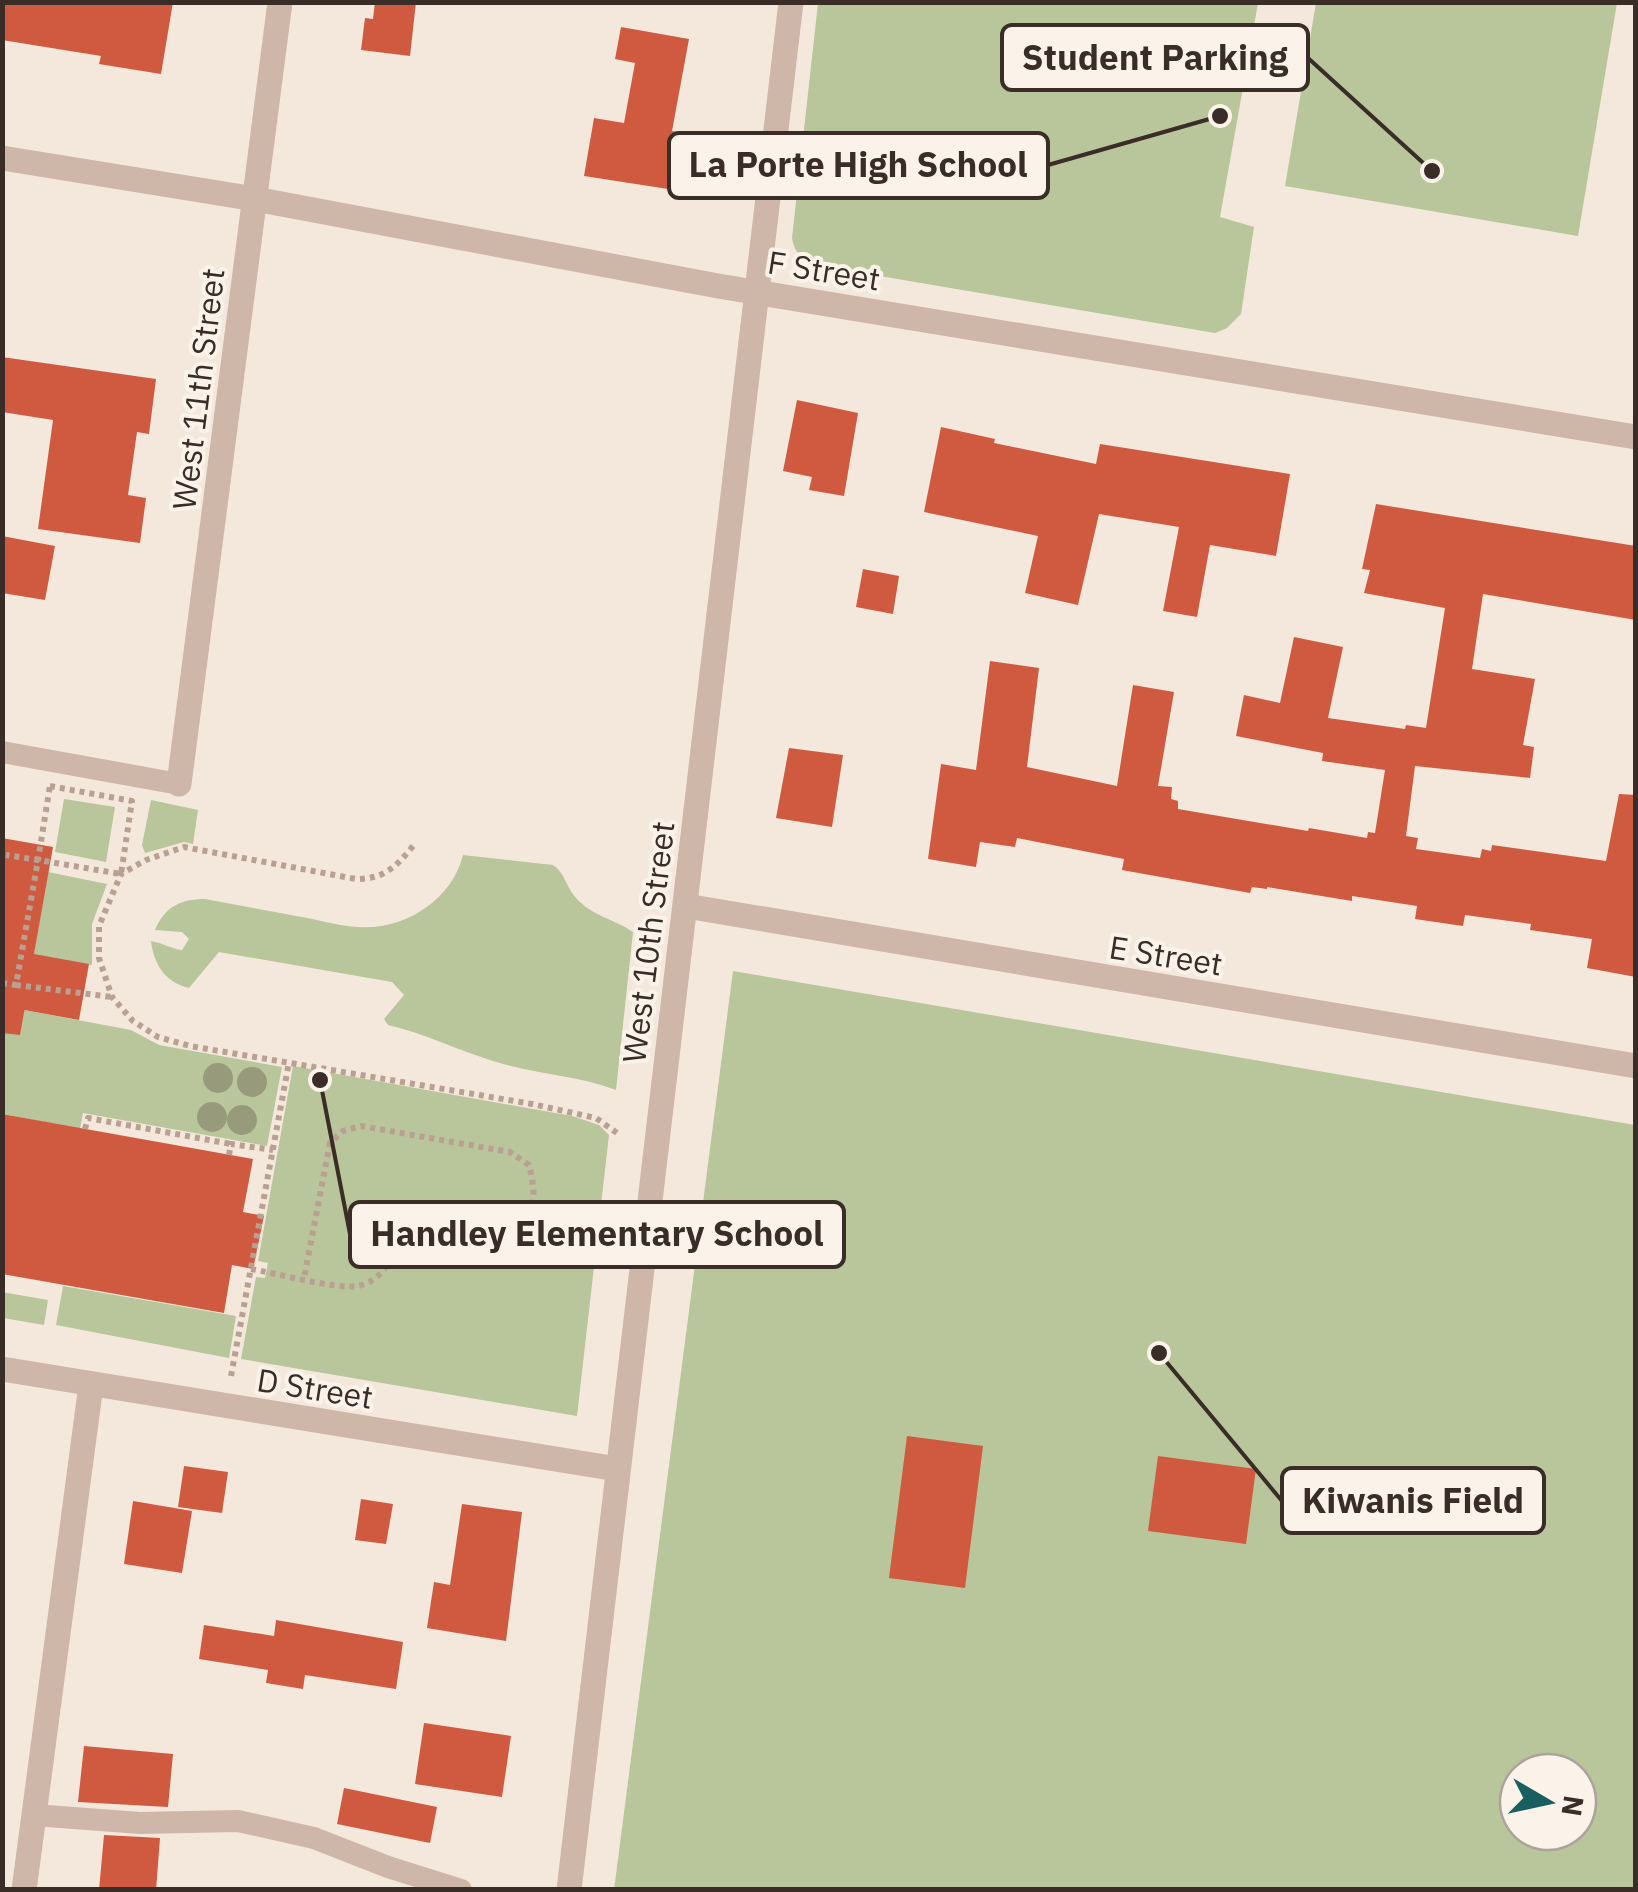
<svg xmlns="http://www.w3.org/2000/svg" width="1638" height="1892" font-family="'IBM Plex Sans',sans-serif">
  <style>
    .green { fill: #b9c59b; fill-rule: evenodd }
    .building { fill: #cf5a40 }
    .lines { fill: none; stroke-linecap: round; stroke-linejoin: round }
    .path { stroke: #baa092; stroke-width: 6; stroke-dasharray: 5 5; stroke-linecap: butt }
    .service { stroke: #ceb7a8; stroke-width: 22 }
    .minor { stroke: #ceb7a8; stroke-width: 25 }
    .tertiary { stroke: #ceb7a8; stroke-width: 25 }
    .tree { fill: #979a7b }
    .labels { text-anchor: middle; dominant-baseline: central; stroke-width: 8; stroke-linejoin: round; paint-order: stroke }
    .street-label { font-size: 32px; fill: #3a2d28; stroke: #fbf2ea }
    .leader { fill: none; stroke: #3a2d28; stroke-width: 4 }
    .callout-dot { fill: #3a2d28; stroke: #fbf2ea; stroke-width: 4 }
    .callout { fill: #fbf2ea; stroke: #3a2d28; stroke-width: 4 }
    .callout-label { font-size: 35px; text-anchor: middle; font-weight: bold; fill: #3a2d28 }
  </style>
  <rect width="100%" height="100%" fill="#f4e8dd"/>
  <path class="green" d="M818,3H1258L1220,217L1254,227L1241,314L1227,328L1215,333L827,267C808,261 796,260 792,238Z
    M1316,3H1617L1578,236L1285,186Z
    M64,799L115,807L106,862L55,852Z
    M151,800L198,810L193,844L184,842L145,853L142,845Z
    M463,855L553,865C565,873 566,887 576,898C592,916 614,919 633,932L616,1090C576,1075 534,1074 493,1061C457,1050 424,1033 388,1025L384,1019L404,995L392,982L219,952L189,988C165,982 154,965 151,941C163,943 172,949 182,950L189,939L182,932L155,930C165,907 180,899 205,899C235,905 266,910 296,916C316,919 337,926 357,927C404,931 452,900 463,855Z
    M48,872L107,884L92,924V965L33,958Z
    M733,971L1635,1125V1889L614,1890ZM1518,1772H1578V1832H1518Z
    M24,1010L131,1030L159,1045L282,1067L267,1146L83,1113L80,1129L3,1114L2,1027Z
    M293,1066L572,1116L599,1125L609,1135L577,1416L241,1359L256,1277L265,1278L268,1263L258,1261Z
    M63,1286L236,1316L229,1358L56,1325Z
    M2,1292L48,1300L44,1325L3,1318Z"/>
  <path class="building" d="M2,2H173L161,74L99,64L101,56L2,40Z
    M375,2H416L410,56L361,50L365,18L373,19Z
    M621,27L689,39L672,131L691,134L681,191L584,176L594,118L624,123L635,63L615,59Z
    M2,357L156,379L149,434L137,432L128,495L146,498L140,543L38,529L53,420L2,412Z
    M797,400L858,413L844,496L809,490L812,477L783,471Z
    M941,427L995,439L994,443L1096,464L1100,444L1290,474L1276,556L1210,545L1197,617L1163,611L1179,527L1099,514L1078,605L1025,593L1038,536L924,512Z
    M1376,504L1636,546V620L1483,594L1472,669L1535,679L1523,745L1534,747L1530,778L1415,766L1406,836L1418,838L1416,849L1480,858L1482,849L1491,851L1492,845L1606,861L1619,794L1636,795V977L1587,968L1592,939L1530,930L1531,924L1465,915L1463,926L1415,919L1417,906L1352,896V901L1267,887V889L1252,887L1250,893L1122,870L1124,859L1017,838L1015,847L980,842L976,867L928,859L941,764L976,770L990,661L1039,668L1027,767L1117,786L1133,685L1174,692L1158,786L1172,787L1171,799L1178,801V809L1308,831L1309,828L1367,838L1368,832L1375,833L1385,770L1322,761L1323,753L1236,736L1244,695L1280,703L1294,637L1343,647L1328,718L1405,729L1406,725L1426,728L1445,608L1364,593L1370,570L1362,569Z
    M2,536L55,546L45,600L2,593Z
    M863,569L899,576L893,614L856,607Z
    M789,748L843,755L832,827L776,818Z
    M2,838L53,847L34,954L89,964L79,1020L24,1010L26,1001L20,1035L2,1033Z
    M2,1114L253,1159L243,1212L264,1216L253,1269L232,1265L224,1313L2,1274Z
    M907,1436L983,1446L965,1588L889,1578Z
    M1158,1456L1256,1469L1246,1544L1148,1531Z
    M184,1466L228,1472L222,1513L178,1507Z
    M361,1499L393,1504L386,1544L355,1540Z
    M133,1501L192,1511L182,1573L124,1564Z
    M462,1504L522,1512L506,1641L427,1628L434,1582L450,1585Z
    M276,1620L403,1642L396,1689L305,1675L303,1689L266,1683L268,1670L199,1659L204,1625L274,1636Z
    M424,1723L511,1736L502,1797L415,1784Z
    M84,1746L173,1754L168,1807L78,1802Z
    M344,1788L437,1807L430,1843L337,1824Z
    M104,1835L160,1838L156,1890H99Z"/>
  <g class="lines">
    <path class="path" d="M50,786L132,801L121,874L38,860Z
      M413,846C396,867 384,879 356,879L184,847L146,860L121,874L99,926V958L112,997L133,1021L158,1037L190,1046L532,1104L596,1118L617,1133
      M2,983L16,985L38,860L6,855
      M16,985L112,997
      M85,1129L88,1118L231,1144
      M229,1155L231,1144L273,1150
      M251,1269C275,1273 338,1290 358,1286C373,1283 386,1271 391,1257C397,1243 397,1225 413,1218C444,1204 487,1241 519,1220C539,1207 534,1186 529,1165L510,1152L361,1126L343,1131L330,1143L304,1278
      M231,1376L289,1062"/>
    <path class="service" d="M2,752L179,784
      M34,1815L140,1823L238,1821L314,1838L388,1867L461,1890"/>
    <path class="minor" d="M2,158L255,199L718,286L1636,437
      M179,784L280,2
      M686,906L1636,1066
      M2,1369L617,1469
      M24,1890L91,1385"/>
    <path class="tertiary" d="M569,1890L791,2"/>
  </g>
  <g class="tree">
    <circle cx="218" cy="1078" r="15"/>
    <circle cx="252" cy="1082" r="15"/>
    <circle cx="212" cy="1117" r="15"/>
    <circle cx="242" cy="1120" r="15"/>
  </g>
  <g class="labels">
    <g class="street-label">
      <text transform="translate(824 270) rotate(9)">F Street</text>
      <text transform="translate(198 389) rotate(-83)">West 11th Street</text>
      <text transform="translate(648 942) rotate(-83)">West 10th Street</text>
      <text transform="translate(1166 955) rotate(9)">E Street</text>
      <text transform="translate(315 1388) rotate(9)">D Street</text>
    </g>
  </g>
  <path class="leader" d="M1432 171L1308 58M1220 116L1048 165M320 1080L350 1234M1159 1353L1282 1501"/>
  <g class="callout-dot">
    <circle cx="1432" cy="171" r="10"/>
    <circle cx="1220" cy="116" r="10"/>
    <circle cx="320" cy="1080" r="10"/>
    <circle cx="1159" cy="1353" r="10"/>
  </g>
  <g class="callout">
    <rect x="1002" y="25" width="306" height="65" rx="10"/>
    <rect x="669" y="133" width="379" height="65" rx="10"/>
    <rect x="350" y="1202" width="494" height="65" rx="10"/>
    <rect x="1282" y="1468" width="262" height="65" rx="10"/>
  </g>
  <g class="callout-label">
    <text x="1155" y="70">Student Parking</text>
    <text x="858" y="177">La Porte High School</text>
    <text x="597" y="1246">Handley Elementary School</text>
    <text x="1413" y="1513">Kiwanis Field</text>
  </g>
  <rect width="1638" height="1892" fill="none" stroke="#3a2d28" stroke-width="10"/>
  <g transform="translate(1548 1802) rotate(99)"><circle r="48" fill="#fbf2ea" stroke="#aea39c" stroke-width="2.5"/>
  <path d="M0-8L18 38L0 25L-18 38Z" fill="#1a5f5f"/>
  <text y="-15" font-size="28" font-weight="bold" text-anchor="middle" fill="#3a2d28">N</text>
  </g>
</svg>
